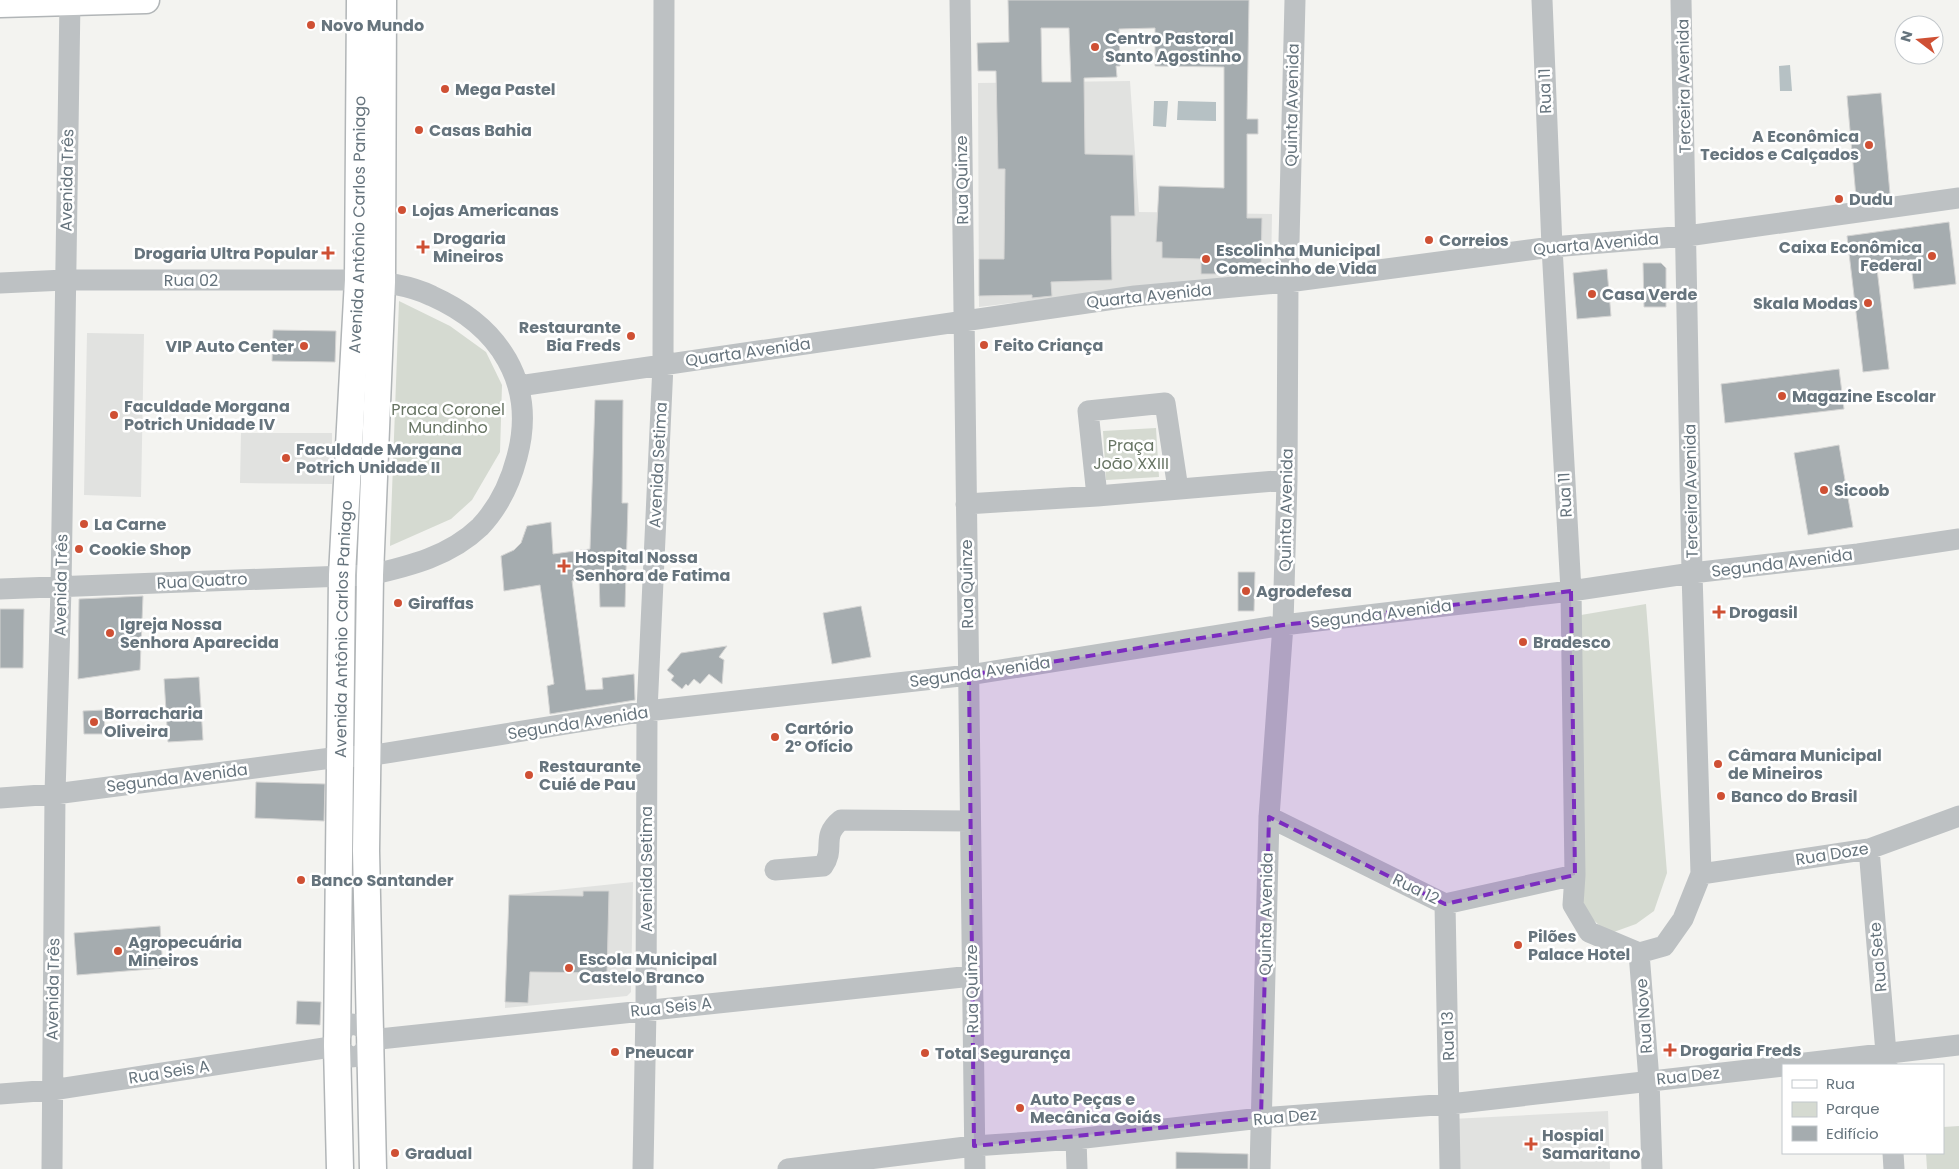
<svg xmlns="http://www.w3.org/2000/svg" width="1959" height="1169" font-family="Poppins,sans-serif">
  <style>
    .built { fill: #e1e2e0 }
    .green { fill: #d5dad1 }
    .water { fill: #b6c1c4 }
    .building { fill: #a5acaf; stroke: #d4d4d3; fill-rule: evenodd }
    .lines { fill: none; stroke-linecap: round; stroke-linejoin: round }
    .major-casing { stroke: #b1b5b7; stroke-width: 29 }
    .minor { stroke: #bdc1c3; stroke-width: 21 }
    .major { stroke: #fff; stroke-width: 26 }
    .marked { fill: #7b2cbf; fill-opacity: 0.2; stroke: #7b2cbf; stroke-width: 4; stroke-dasharray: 10 6; stroke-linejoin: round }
    .poi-dot { fill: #cf5034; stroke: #fff; stroke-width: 2 }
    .labels { text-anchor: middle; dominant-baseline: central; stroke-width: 5; stroke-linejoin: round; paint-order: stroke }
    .poi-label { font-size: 16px; font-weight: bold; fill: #66747d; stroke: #fff; text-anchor: start }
    .street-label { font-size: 16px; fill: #66747d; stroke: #fff }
    .park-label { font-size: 16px; fill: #687564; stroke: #fff }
  </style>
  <rect width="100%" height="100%" fill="#f3f3f0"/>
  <path class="built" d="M1130,81L1139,212L1272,214L1271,272L979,307L978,83Z
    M87,333L144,334L141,497L84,495Z
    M241,433H332V484L240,483Z
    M633,882L631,992L627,996L505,1008L509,895Z
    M1608,1111L1610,1169H1454L1452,1119Z"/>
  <path class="green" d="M399,301L450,326L486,352L502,385L500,452L472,500L451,519L390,546Z
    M1156,428L1159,477L1106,480L1103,431Z
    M1646,604L1667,873L1654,911L1636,924L1611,933L1599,925L1580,908L1581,615Z
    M1959,1126V1169H1927L1926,1153H1943V1127Z"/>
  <path class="water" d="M1790,65L1792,91H1780L1779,66Z
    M1154,101H1168L1166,127L1153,126Z
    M1178,101L1216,102V121L1177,120Z"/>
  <path class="building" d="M1008,0H1249L1247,119H1258V134H1247V218H1262L1261,271L1240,270V274H1201V259L1162,258V242H1156L1159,186L1224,188V67L1155,66V28L1119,29L1120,66H1116L1117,77L1084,78L1085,154L1133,155L1135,216H1111L1112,280L1051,282L1052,296L1032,298V295L979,296V259H1004L1005,169H998L996,71H978L977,43L1009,42ZM1041,28H1069L1071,82H1042Z
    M1881,93L1890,194L1856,197L1847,96Z
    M1949,222L1956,284L1914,289L1911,265L1877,269L1889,369L1863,372L1847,236Z
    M1643,263H1661L1666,268V307H1644Z
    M1607,269L1611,316L1577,319L1573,273Z
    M273,330L336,331L335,362L272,361Z
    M1839,369L1844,409L1725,423L1721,384Z
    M595,400H623L622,503H628L625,607H600L599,576L572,581L586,690L603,689L602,678L634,674L635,700L550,714L547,686L554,684L540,585L504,591L501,556L514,550L521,543L527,526L551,522L553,554L590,549Z
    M1839,445L1853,527L1808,535L1794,453Z
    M1238,572H1255L1254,611H1238Z
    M143,596L140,670L78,679L79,599Z
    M861,606L871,657L832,664L823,613Z
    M0,609H24L23,668H0Z
    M727,646L719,657L724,660L722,684L709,674L700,684L694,679L688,686L686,684L682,689L671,680L674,676L667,670L681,653Z
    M199,677L203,740L168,742L164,679Z
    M104,710L105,734H84L83,711Z
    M256,782L325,784L324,821L255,818Z
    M583,891H609L607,973L530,972L528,1003L505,1002L509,895L583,896Z
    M160,926L163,968L77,975L74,933Z
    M297,1001L321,1002L320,1025L296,1024Z
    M1176,1152L1248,1154V1169H1176Z"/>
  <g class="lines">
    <defs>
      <g id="major">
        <path d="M0,4L146,0"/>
        <path id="s1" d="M340,1169L337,1046L342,575L358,280L360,0"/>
        <path d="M373,1169L366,851L370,575L382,282L383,0"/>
      </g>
    </defs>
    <use href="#major" class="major-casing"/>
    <path class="minor" d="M960,0L975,1169
      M1542,0L1552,247L1571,591L1575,875L1573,905L1589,932L1639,953
      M0,283L65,280H358C383,282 410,285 432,296C499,326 537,383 517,457C510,484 499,507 480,527C450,556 410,566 370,575L0,589
      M519,386L1135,296L1288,282L1552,247L1687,236L1959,198
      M1097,496L1088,411L1165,403L1178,489
      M966,504L1097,496L1287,480
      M0,798L55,794L339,757L368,756L647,711L969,675L1283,625L1571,591L1692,573L1858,554L1959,539
      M1269,817L1445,904L1575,875
      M1869,849L1887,1065
      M775,870L823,866C836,848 820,837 841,820L970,821
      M1701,874L1869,849L1959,816
      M1445,904L1450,1169
      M1639,953L1664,946L1683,919L1701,874L1692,573L1681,0
      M1639,953L1649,1080L1652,1169
      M351,1024C363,1025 366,1030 370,1040C365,1051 362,1058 349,1057L337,1046C339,1036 342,1028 351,1024Z
      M370,1040L972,976
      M1788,1065L1959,1045
      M0,1094L52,1090L337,1046
      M1076,1139L1077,1169
      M1893,1153L1894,1169
      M52,1169L55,794L61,588L70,0
      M643,1169L646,1009L647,711L663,365L664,0
      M788,1169L974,1146L1076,1139L1261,1118L1450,1104L1783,1066
      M1260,1169L1269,817L1283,625L1287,480L1288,282L1295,0"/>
    <use href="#major" class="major"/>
  </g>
  <path class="marked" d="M1571,591L1575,875L1445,904L1269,817L1261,1118L974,1146L969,675L1283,625Z"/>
  <g class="poi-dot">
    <circle cx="311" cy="25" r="5"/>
    <circle cx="1095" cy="47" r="5"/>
    <circle cx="445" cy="89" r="5"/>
    <circle cx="419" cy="130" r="5"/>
    <circle cx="1869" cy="145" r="5"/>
    <circle cx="1839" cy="199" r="5"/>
    <circle cx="402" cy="210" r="5"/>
    <circle cx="1429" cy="240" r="5"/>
    <path d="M420.5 239.5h5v5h5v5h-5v5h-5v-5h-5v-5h5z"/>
    <path d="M325.5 245.5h5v5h5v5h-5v5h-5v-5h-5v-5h5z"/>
    <circle cx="1932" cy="256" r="5"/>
    <circle cx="1206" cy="259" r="5"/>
    <circle cx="1592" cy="294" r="5"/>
    <circle cx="1868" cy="303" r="5"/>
    <circle cx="631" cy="336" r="5"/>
    <circle cx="984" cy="345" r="5"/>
    <circle cx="304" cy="346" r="5"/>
    <circle cx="1782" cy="396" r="5"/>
    <circle cx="114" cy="415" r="5"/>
    <circle cx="286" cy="458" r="5"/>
    <circle cx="1824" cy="490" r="5"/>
    <circle cx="84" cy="524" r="5"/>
    <circle cx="79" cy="549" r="5"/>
    <path d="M561.5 558.5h5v5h5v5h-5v5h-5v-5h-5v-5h5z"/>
    <circle cx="1246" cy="591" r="5"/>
    <circle cx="398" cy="603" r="5"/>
    <path d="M1716.5 604.5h5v5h5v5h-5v5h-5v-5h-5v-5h5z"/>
    <circle cx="110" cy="633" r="5"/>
    <circle cx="1523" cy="642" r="5"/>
    <circle cx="94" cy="722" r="5"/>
    <circle cx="775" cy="737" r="5"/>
    <circle cx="1718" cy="764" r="5"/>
    <circle cx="529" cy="775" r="5"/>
    <circle cx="1721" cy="796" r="5"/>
    <circle cx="301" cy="880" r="5"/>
    <circle cx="1518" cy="945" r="5"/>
    <circle cx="118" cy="951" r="5"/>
    <circle cx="569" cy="968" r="5"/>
    <path d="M1667.5 1042.5h5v5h5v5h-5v5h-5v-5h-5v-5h5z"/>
    <circle cx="615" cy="1052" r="5"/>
    <circle cx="925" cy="1053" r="5"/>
    <circle cx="1020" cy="1108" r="5"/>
    <path d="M1528.5 1136.5h5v5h5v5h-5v5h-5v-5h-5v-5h5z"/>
    <circle cx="395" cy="1153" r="5"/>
  </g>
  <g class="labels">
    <g class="poi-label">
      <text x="321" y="25">Novo Mundo</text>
      <text x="1105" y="38">Centro Pastoral<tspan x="1105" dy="18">Santo Agostinho</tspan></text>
      <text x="455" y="89">Mega Pastel</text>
      <text x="429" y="130">Casas Bahia</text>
      <text x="1859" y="136" text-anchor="end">A Econômica<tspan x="1859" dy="18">Tecidos e Calçados</tspan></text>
      <text x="1849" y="199">Dudu</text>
      <text x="412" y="210">Lojas Americanas</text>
      <text x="433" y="238">Drogaria<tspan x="433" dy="18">Mineiros</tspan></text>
      <text x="1439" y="240">Correios</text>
      <text x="1922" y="247" text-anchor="end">Caixa Econômica<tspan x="1922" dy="18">Federal</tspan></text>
      <text x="1216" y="250">Escolinha Municipal<tspan x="1216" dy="18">Comecinho de Vida</tspan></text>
      <text x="318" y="253" text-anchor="end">Drogaria Ultra Popular</text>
      <text x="1602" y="294">Casa Verde</text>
      <text x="1858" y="303" text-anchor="end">Skala Modas</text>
      <text x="621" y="327" text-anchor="end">Restaurante<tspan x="621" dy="18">Bia Freds</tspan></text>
      <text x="994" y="345">Feito Criança</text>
      <text x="294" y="346" text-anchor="end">VIP Auto Center</text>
      <text x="1792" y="396">Magazine Escolar</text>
      <text x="124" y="406">Faculdade Morgana<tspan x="124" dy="18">Potrich Unidade IV</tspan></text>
      <text x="296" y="449">Faculdade Morgana<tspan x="296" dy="18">Potrich Unidade II</tspan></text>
      <text x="1834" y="490">Sicoob</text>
      <text x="94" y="524">La Carne</text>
      <text x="89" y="549">Cookie Shop</text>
      <text x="575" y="557">Hospital Nossa<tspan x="575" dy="18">Senhora de Fatima</tspan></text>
      <text x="1256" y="591">Agrodefesa</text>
      <text x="408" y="603">Giraffas</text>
      <text x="1729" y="612">Drogasil</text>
      <text x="120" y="624">Igreja Nossa<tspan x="120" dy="18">Senhora Aparecida</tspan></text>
      <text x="1533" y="642">Bradesco</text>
      <text x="104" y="713">Borracharia<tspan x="104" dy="18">Oliveira</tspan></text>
      <text x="785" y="728">Cartório<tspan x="785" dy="18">2º Ofício</tspan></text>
      <text x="1728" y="755">Câmara Municipal<tspan x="1728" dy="18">de Mineiros</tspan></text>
      <text x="539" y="766">Restaurante<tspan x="539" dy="18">Cuié de Pau</tspan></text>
      <text x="1731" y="796">Banco do Brasil</text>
      <text x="311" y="880">Banco Santander</text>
      <text x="1528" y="936">Pilões<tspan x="1528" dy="18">Palace Hotel</tspan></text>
      <text x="128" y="942">Agropecuária<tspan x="128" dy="18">Mineiros</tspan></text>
      <text x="579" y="959">Escola Municipal<tspan x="579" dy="18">Castelo Branco</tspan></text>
      <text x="1680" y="1050">Drogaria Freds</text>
      <text x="625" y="1052">Pneucar</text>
      <text x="935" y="1053">Total Segurança</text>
      <text x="1030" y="1099">Auto Peças e<tspan x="1030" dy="18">Mecânica Goiás</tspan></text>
      <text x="1542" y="1135">Hospial<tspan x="1542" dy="18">Samaritano</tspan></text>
      <text x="405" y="1153">Gradual</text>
    </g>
    <g class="street-label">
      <text transform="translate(1684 86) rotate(-91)">Terceira Avenida</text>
      <text transform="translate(1545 91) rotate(-92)">Rua 11</text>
      <text transform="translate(1292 105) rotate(-89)">Quinta Avenida</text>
      <text transform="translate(67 180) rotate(-89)">Avenida Três</text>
      <text transform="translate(962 180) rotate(-91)">Rua Quinze</text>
      <text stroke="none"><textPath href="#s1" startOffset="945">Avenida Antônio Carlos Paniago</textPath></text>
      <text transform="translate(1596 244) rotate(-5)">Quarta Avenida</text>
      <text x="191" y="280">Rua 02</text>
      <text transform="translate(1149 296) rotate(-6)">Quarta Avenida</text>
      <text transform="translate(748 352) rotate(-8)">Quarta Avenida</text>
      <text transform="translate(658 465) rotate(-87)">Avenida Setima</text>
      <text transform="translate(1691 491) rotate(-91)">Terceira Avenida</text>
      <text transform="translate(1565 495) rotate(-93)">Rua 11</text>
      <text transform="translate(1286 510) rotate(-89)">Quinta Avenida</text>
      <text transform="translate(1782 563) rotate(-7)">Segunda Avenida</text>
      <text transform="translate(202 581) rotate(-3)">Rua Quatro</text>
      <text transform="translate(967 584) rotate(-91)">Rua Quinze</text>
      <text transform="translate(61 585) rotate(-89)">Avenida Três</text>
      <text transform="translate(1381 614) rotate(-7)">Segunda Avenida</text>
      <text stroke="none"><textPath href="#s1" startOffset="540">Avenida Antônio Carlos Paniago</textPath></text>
      <text transform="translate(980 672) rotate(-8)">Segunda Avenida</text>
      <text transform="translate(578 723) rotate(-9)">Segunda Avenida</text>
      <text transform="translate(177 778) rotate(-7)">Segunda Avenida</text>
      <text transform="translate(1832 854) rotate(-9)">Rua Doze</text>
      <text transform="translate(646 869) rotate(-90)">Avenida Setima</text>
      <text transform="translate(1416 889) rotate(26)">Rua 12</text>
      <text transform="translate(1266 914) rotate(-89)">Quinta Avenida</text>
      <text transform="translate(1878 957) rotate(-95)">Rua Sete</text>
      <text transform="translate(53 989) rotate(-89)">Avenida Três</text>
      <text transform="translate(972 989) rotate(-91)">Rua Quinze</text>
      <text transform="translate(671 1007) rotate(-6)">Rua Seis A</text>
      <text transform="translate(1644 1016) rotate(-94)">Rua Nove</text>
      <text transform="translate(1448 1036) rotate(-92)">Rua 13</text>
      <text transform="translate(169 1072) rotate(-9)">Rua Seis A</text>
      <text transform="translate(1688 1076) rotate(-6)">Rua Dez</text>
      <text transform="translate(1285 1117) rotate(-5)">Rua Dez</text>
    </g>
    <g class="park-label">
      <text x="448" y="409">Praca Coronel<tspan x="448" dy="18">Mundinho</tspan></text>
      <text x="1131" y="445">Praça<tspan x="1131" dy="18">João XXIII</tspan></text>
    </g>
  </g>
  <rect x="1782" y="1064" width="162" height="90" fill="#ffffff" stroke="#c2c7cb"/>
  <rect x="1792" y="1080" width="25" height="8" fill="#ffffff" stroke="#c2c7cb"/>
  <text x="1826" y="1089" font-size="15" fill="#66747d">Rua</text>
  <rect x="1792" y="1102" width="25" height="15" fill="#d5dad1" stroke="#c2c7cb"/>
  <text x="1826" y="1114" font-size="15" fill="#66747d">Parque</text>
  <rect x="1792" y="1126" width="25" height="15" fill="#a5acaf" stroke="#c2c7cb"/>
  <text x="1826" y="1139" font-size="15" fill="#66747d">Edifício</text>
  <g transform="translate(1919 40) rotate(286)"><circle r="24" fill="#ffffff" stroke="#c2c7cb"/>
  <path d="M0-4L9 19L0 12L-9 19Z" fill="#cf5034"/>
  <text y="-8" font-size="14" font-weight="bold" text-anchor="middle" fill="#66747d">N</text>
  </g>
</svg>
